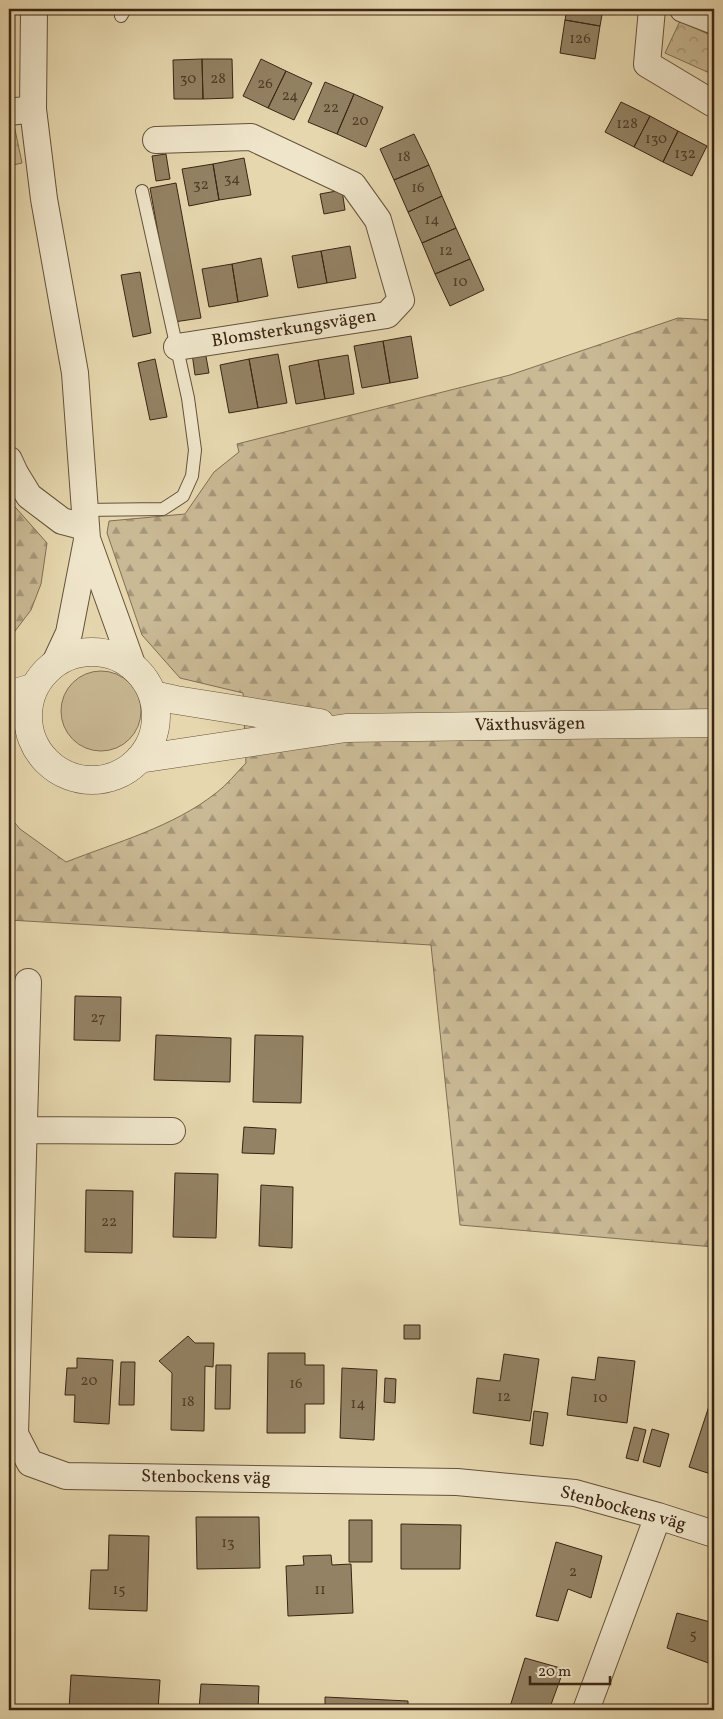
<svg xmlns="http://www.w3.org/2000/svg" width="723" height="1719" font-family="Vollkorn,serif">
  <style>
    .grass { fill: #c9b994; stroke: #826f54 }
    .forest { fill: url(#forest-firs); stroke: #826f54 }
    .park { fill: url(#park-crowns); stroke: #826f54 }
    .building { fill: #938264; stroke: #3a2513 }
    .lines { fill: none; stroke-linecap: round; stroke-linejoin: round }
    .service-casing { stroke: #65523a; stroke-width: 14 }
    .minor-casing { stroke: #65523a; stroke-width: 28 }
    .tertiary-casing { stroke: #65523a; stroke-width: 29 }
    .service { stroke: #efe5ca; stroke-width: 12 }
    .minor { stroke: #efe5ca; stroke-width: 26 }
    .tertiary { stroke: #efe5ca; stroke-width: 28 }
    .labels { text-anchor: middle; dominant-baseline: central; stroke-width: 4; stroke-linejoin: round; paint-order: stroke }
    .number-label { font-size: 15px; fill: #503c27 }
    .street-label { font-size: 18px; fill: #3a2513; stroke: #efe5ca }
  </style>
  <defs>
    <pattern id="forest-firs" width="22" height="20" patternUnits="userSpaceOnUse" patternTransform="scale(1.25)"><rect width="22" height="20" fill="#c9b994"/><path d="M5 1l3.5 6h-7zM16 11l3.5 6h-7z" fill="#a49678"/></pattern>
    <pattern id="park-crowns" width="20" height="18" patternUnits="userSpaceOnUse" patternTransform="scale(1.25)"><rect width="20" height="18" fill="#c9b994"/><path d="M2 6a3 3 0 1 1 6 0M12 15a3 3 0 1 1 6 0" fill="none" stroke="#a49678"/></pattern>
  </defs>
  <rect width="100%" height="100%" fill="#e6d7ae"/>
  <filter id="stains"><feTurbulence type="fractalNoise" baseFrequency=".004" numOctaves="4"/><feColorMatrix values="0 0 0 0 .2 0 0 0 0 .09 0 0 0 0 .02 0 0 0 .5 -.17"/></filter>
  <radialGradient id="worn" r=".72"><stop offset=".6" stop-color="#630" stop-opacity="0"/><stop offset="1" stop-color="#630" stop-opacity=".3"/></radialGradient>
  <path class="grass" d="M61 711a40 40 0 1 1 80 0a40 40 0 1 1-80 0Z"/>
  <path class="forest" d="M9,101L22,163L9,166Z
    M678,318L714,320V1247L460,1225L431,945L9,920V816L20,829L66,862C117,842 173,827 216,793C227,785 236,773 246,763L243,693L180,678L142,635L107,533L109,521L185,514L214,472L239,452L237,444L510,375Z
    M9,500L47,543L41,584L31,610L9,639Z"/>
  <path class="park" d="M680,21L714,37V75L665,53Z"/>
  <path class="building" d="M567,9H603L600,26L565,20Z
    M565,20L600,26L595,59L560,53Z
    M202,59H232L233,98L203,99Z
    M202,59L203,99H174L173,60Z
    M261,59L286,71L268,108L243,96Z
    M286,71L312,83L294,120L268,108Z
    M325,82L354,94L337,134L308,122Z
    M354,94L383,107L366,147L337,134Z
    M621,102L650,116L634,147L605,132Z
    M650,116L678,131L663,162L634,147Z
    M678,131L707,146L692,176L663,162Z
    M414,134L429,165L394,180L380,149Z
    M166,154L170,179L156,181L152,156Z
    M244,158L251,195L219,200L213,164Z
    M213,164L219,200L189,206L182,169Z
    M429,165L442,196L408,212L394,180Z
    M176,183L201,318L174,322L150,188Z
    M342,190L345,210L324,214L320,194Z
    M442,196L456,228L422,243L408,212Z
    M456,228L470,259L435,274L422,243Z
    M350,246L356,278L327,283L321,251Z
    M321,251L327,283L298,288L292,256Z
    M261,258L268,296L238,302L232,264Z
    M470,259L484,290L450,306L435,274Z
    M232,264L238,302L209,307L202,269Z
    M140,272L151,333L133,337L121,275Z
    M411,336L418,378L390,383L383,341Z
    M383,341L390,383L362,388L354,346Z
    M205,351L209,373L195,375L192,353Z
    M278,354L287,403L258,408L249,359Z
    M348,355L354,394L325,399L318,360Z
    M155,359L167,417L150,420L138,363Z
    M249,359L258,408L229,413L220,365Z
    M318,360L325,399L296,404L289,366Z
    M75,996L121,997L120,1041L74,1040Z
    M156,1035L231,1038L230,1082L154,1080Z
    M255,1035L303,1036L301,1103L253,1102Z
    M244,1127L276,1129L274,1154L242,1153Z
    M175,1173L218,1174L216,1238L173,1237Z
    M261,1185L293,1187L292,1248L259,1246Z
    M86,1190L133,1191L132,1253L85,1252Z
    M404,1325H420V1339H404Z
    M188,1336L195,1343H214L213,1367L205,1366L204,1431L171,1430L172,1373L159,1361Z
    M268,1353H305V1365H324V1404H305V1433H267Z
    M504,1354L539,1359L530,1421L473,1413L477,1378L500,1381Z
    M598,1357L635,1361L627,1423L567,1415L572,1377L595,1380Z
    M77,1358L113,1360L109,1424L74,1422L75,1395H65L67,1368H77Z
    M121,1362H135L134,1405H119Z
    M216,1365H231L230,1409H215Z
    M342,1368L377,1370L374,1440L340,1438Z
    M385,1378L396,1379L395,1403L384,1402Z
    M711,1400L714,1401V1475L689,1467Z
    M534,1411L548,1413L543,1446L530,1444Z
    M634,1427L646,1430L638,1461L626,1458Z
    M652,1429L669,1434L660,1467L643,1462Z
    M196,1517H259L260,1568L197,1569Z
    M349,1520H372V1562H349Z
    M401,1524L461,1525L460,1569H401Z
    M109,1535L149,1536L147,1611L89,1609L91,1570H108Z
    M556,1542L602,1556L591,1598L568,1589L558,1621L536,1616Z
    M331,1555L332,1565L351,1564L353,1613L288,1616L286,1566L304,1565L303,1556Z
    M677,1613L714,1623V1665L667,1648Z
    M525,1658L564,1669L549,1710H509Z
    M71,1675L160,1680L158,1710H69Z
    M201,1684L259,1686L258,1710H199Z
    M325,1697L408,1701V1710H325Z"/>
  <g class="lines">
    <defs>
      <path id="service" d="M121,16L125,9
        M83,510L163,509L183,496L192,476L195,450L188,398L142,191"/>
      <path id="minor" d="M34,9L33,109L44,199L75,373L87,539L133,667
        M652,9L647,64L712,103H714
        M683,9L714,21
        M9,112L33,109
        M156,140L251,137L353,185L378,220L401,300L387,315L177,347
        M9,460L15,473L29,496L62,521L85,527
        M55,663L69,633L87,540
        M28,982L15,1434L30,1463L66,1476L457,1482L575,1493L658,1516L714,1534
        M25,1130L172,1131
        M586,1710L658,1516"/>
      <path id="tertiary" d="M28 716a64 64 0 1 1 128 0a64 64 0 1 1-128 0Z
        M9,695L35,687
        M153,695L176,700L320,723
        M139,759L346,728L714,723"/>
    </defs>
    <use href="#service" class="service-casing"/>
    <use href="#minor" class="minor-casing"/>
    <use href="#tertiary" class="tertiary-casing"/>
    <use href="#service" class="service"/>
    <use href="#minor" class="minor"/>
    <use href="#tertiary" class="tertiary"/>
  </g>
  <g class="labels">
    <g class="number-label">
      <text x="580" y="39">126</text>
      <text x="188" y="79">30</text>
      <text x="218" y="79">28</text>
      <text x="265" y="84">26</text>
      <text x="290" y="96">24</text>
      <text x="331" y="108">22</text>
      <text x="360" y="121">20</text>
      <text x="627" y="124">128</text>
      <text x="656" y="139">130</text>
      <text x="685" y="154">132</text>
      <text x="404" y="157">18</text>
      <text x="232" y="179">34</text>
      <text x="201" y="185">32</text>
      <text x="418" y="188">16</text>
      <text x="432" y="220">14</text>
      <text x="446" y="251">12</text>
      <text x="460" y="282">10</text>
      <text x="98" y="1018">27</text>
      <text x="109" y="1222">22</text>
      <text x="89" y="1381">20</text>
      <text x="296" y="1384">16</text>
      <text x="504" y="1397">12</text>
      <text x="600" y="1398">10</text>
      <text x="188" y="1402">18</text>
      <text x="358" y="1404">14</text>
      <text x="228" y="1543">13</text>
      <text x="573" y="1572">2</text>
      <text x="119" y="1590">15</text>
      <text x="320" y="1590">11</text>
      <text x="693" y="1635">5</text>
    </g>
    <g class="street-label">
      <text transform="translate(294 329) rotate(-9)">Blomsterkungsvägen</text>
      <text transform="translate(530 725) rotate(-1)">Växthusvägen</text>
      <text transform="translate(206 1478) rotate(1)">Stenbockens väg</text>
      <text transform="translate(623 1509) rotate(15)">Stenbockens väg</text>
    </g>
  </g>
  <rect width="723" height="1719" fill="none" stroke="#e6d7ae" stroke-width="30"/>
  <rect x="10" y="10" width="703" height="1699" fill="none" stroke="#3a2513" stroke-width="2.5"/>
  <rect x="15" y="15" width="693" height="1689" fill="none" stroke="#3a2513"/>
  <path d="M530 1676v8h80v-8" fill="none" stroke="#3a2513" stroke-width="2.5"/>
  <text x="538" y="1676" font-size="15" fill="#3a2513" stroke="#efe5ca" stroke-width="4" paint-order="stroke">20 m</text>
  <rect width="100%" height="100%" filter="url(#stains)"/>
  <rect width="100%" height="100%" fill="url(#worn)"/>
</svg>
